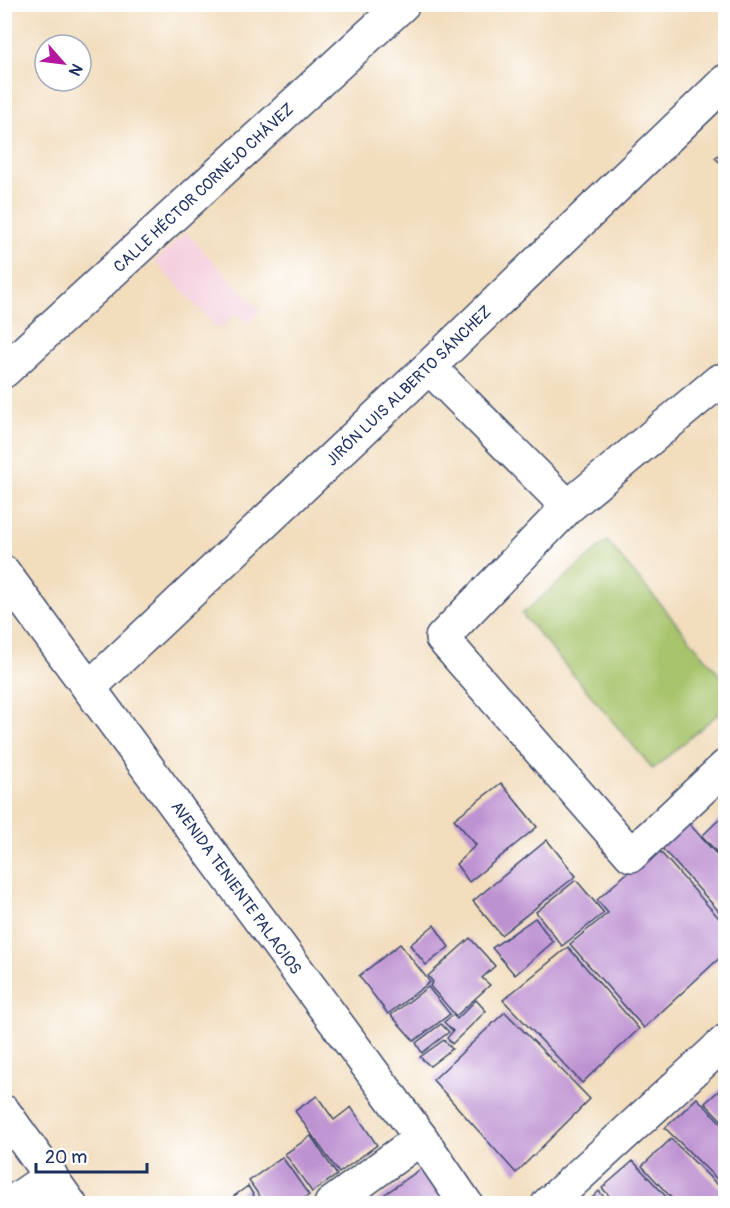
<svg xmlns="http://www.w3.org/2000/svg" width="730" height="1208" font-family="Pangolin,sans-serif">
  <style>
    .built { fill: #f4cfdd }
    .green { fill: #a7c46c; stroke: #617a65; stroke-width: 1.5 }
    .building { fill: #bd92d1 }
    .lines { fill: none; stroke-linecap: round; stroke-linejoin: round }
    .minor-casing { stroke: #3b496c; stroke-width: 36 }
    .tertiary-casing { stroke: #3b496c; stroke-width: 36 }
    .minor { stroke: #fff; stroke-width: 33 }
    .tertiary { stroke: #fff; stroke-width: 33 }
    .labels { text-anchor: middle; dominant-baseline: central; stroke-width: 5; stroke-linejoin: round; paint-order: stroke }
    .street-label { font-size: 16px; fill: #1b2f5e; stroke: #fff }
  </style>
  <rect width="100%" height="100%" fill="#fff"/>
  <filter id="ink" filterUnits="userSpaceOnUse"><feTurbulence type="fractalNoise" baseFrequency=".0167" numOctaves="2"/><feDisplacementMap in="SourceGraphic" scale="12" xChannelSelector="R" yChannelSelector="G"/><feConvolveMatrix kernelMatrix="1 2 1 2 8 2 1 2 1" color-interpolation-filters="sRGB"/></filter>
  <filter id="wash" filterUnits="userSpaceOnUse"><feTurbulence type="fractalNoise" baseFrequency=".008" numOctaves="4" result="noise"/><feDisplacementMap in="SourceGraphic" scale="24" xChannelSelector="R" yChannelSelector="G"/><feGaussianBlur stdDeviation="1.35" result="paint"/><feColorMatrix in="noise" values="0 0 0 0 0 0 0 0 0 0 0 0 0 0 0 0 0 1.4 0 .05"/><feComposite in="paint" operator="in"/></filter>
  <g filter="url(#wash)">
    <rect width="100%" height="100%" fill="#f2ddbd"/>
    <path class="built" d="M186,232L260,311L247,323L237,313L219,330L155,262Z"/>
    <path class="green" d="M607,541L725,681V708L653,769L522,614Z"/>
    <g id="blocks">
      <path class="building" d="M726,148V168L715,158Z
        M501,783L537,827L469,882L456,864L476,845L454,819Z
        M726,813V862L702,836Z
        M685,819L726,865V919L660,846Z
        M547,840L576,876L501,935L473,901Z
        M656,847L726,926V952L644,1028L570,944L608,913L597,900Z
        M576,880L604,913L562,946L536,912Z
        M535,918L553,942L515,975L492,948Z
        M434,925L449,947L426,965L410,945Z
        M470,938L495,966L482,978L490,985L456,1016L430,986L433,982L428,976Z
        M400,944L430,982L388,1014L359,976Z
        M568,947L639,1029L582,1083L503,1000Z
        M428,987L450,1014L414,1041L391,1015Z
        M476,1000L486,1011L452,1044L447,1038L453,1031L444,1022L453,1015L457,1019Z
        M505,1012L590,1099L516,1173L433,1080Z
        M441,1024L449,1032L422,1053L416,1043Z
        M444,1040L452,1049L430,1066L420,1057Z
        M724,1086L726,1087V1125L705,1103Z
        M317,1096L334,1120L351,1107L377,1145L339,1173L295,1111Z
        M697,1098L726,1128V1188L665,1128Z
        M311,1136L337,1175L312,1192L285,1154Z
        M671,1139L726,1193V1204H677L642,1166Z
        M282,1157L309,1195L296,1204H265L249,1181Z
        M633,1161L673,1204H617L602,1188Z
        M425,1166L446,1197L438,1204H371Z
        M248,1186L259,1204H223Z
        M599,1191L610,1204H586Z"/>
    </g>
  </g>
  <g filter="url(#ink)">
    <use href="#blocks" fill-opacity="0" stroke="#3b496c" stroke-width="1.5"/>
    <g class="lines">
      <defs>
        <path id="minor" d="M429,367L568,507
          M4,371L403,4
          M726,389L719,381L568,507L442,638L631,855L726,766
          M89,688L429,367L726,81
          M4,1112L70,1204
          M10,1204L51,1176
          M331,1204L421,1138
          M548,1204L726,1041"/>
        <path id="tertiary" d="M4,573L421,1138L466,1204"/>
      </defs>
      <use href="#minor" class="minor-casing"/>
      <use href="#tertiary" class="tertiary-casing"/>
      <use href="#minor" class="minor"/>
      <use href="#tertiary" class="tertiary"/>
    </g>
  </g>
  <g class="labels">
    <g class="street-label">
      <text transform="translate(204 188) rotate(-43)">CALLE HÉCTOR CORNEJO CHÁVEZ</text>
      <text transform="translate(409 386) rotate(-44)">JIRÓN LUIS ALBERTO SÁNCHEZ</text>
      <text transform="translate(236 888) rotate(54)">AVENIDA TENIENTE PALACIOS</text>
    </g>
  </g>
  <rect width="730" height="1208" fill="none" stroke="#fff" stroke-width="24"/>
  <g transform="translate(63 63) rotate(118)"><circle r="28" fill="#ffffff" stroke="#a4acbf" stroke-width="1.5"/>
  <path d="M0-4.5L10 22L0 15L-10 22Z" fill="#b5179e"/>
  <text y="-9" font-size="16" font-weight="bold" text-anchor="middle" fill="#1b2f5e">N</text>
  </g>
  <path d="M36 1163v9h111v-9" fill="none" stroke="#1b2f5e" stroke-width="3"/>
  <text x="45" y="1163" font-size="18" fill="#1b2f5e" stroke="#ffffff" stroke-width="4.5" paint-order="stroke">20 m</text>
</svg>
